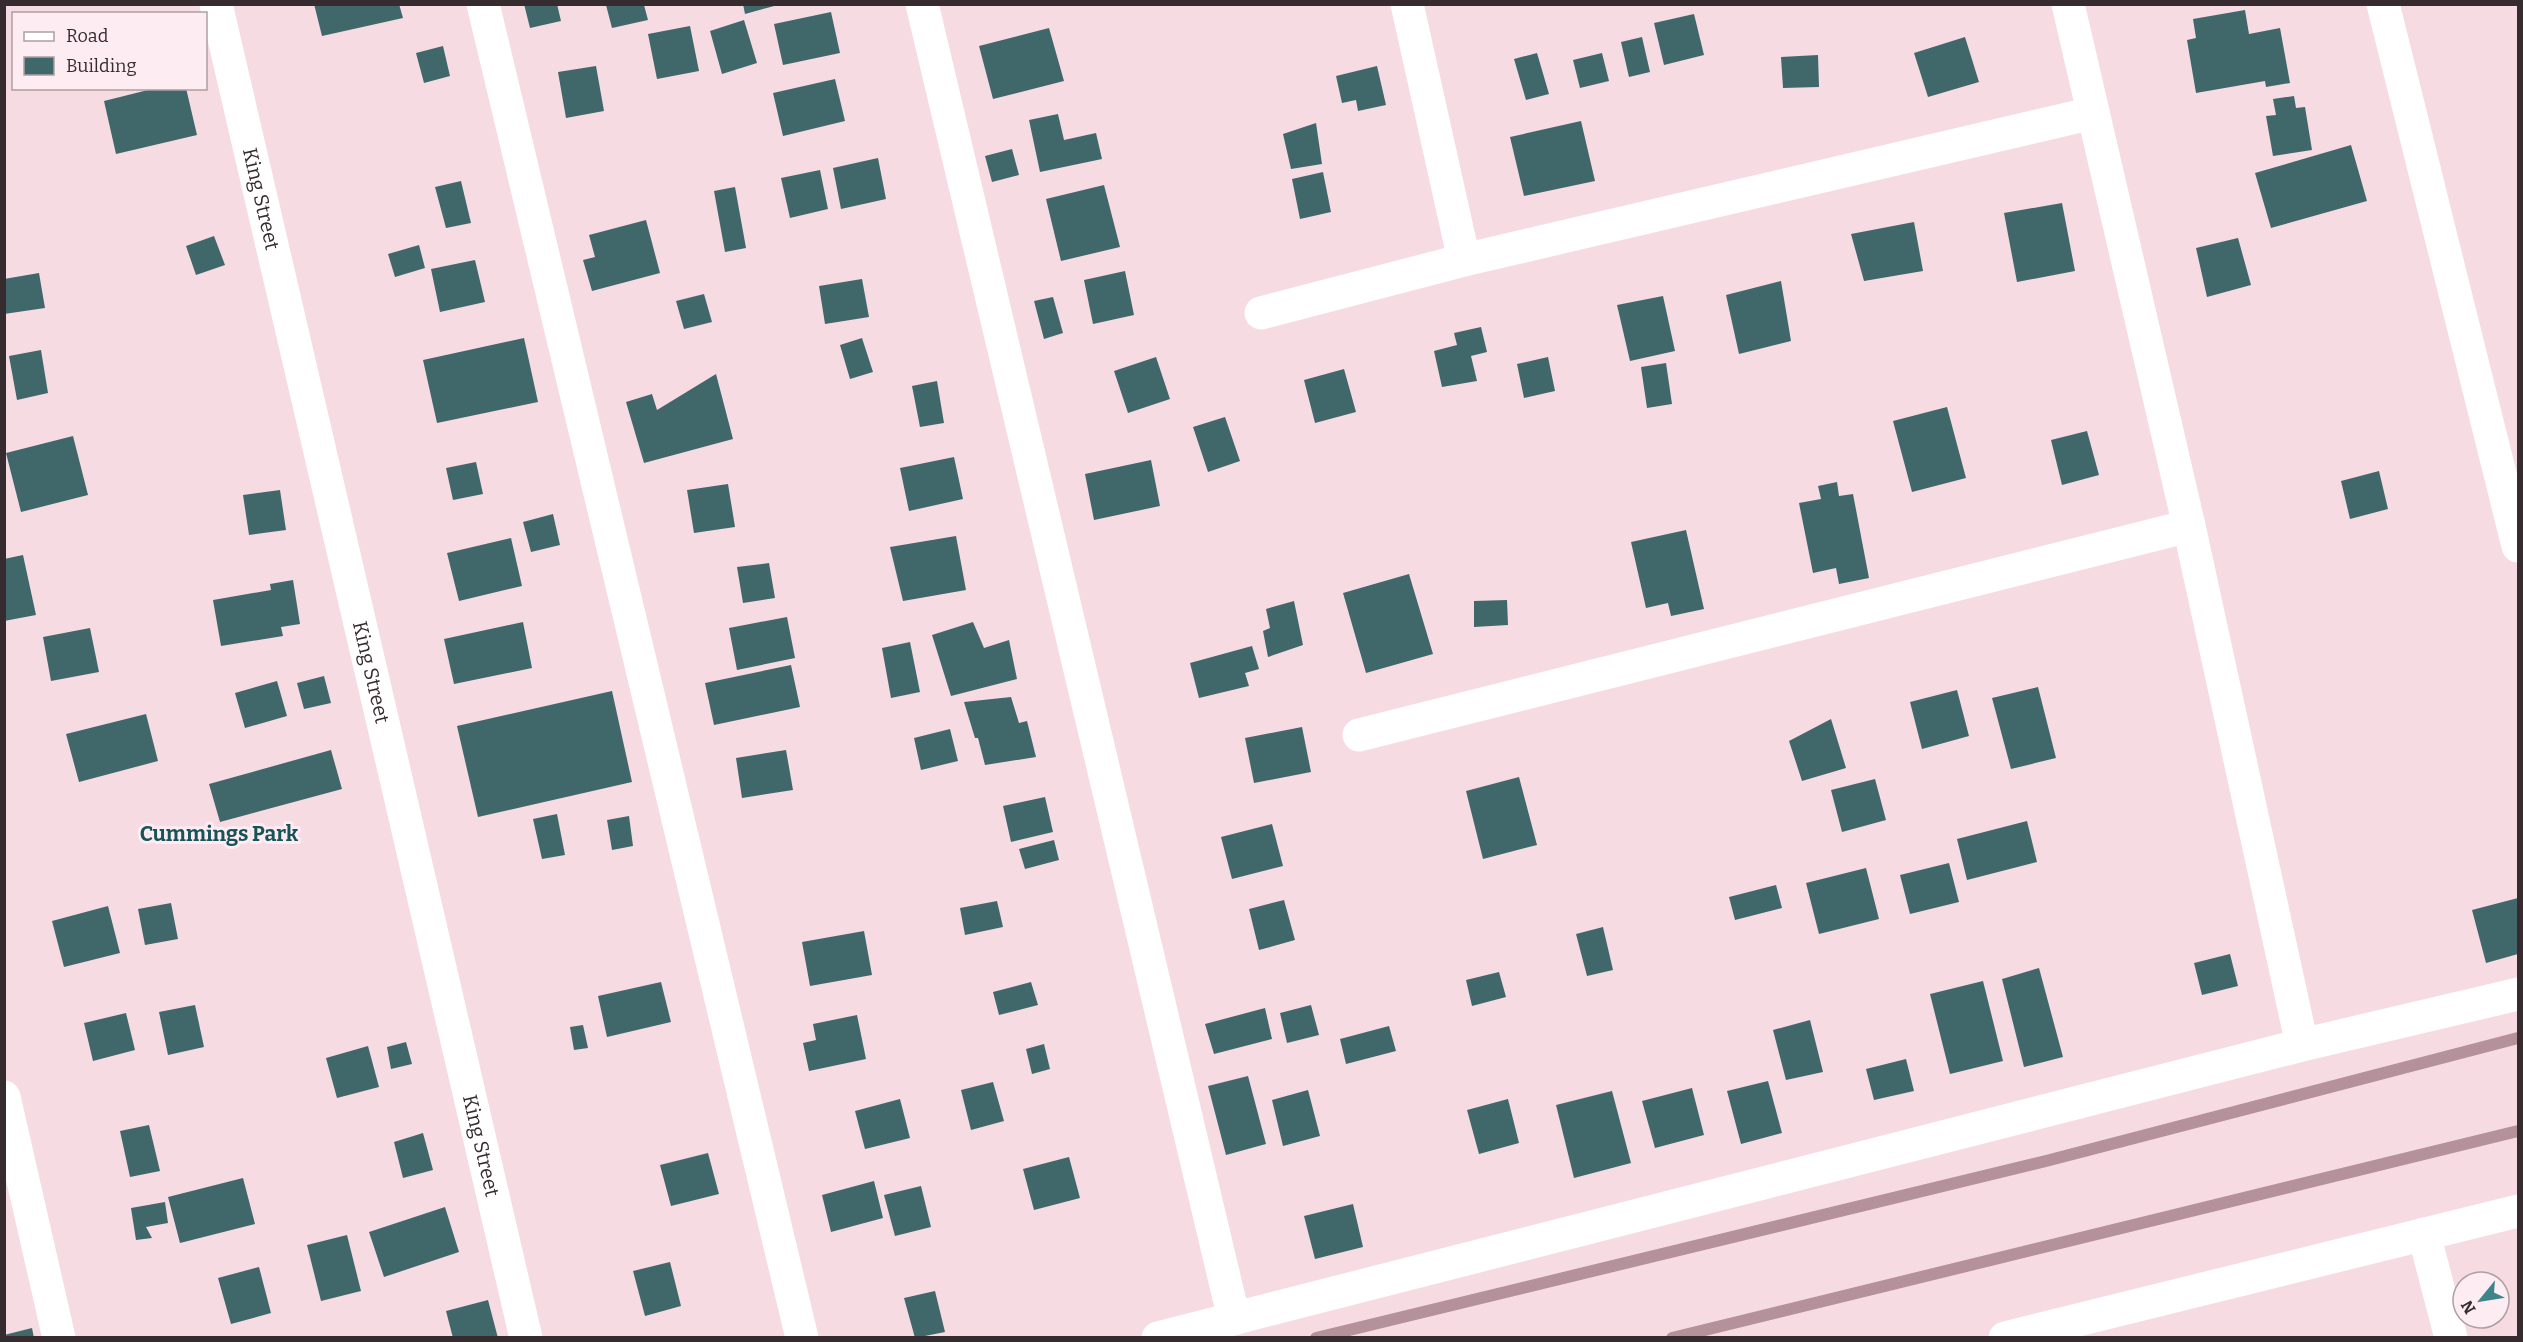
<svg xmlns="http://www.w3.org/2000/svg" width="2523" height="1342" font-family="Bitter,serif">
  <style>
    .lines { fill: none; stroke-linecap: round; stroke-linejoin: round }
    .stream { stroke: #b4919b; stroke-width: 12 }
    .building { fill: #40686a }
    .minor { stroke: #fff; stroke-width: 33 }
    .labels { text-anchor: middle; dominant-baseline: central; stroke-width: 6; stroke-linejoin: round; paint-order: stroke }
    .street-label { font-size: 20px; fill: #362c2f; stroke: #fdecf1 }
    .neighbourhood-label { font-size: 21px; font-weight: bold; fill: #185457; stroke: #fdecf1 }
  </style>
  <rect width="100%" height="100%" fill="#f7dbe3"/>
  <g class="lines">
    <path class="stream" d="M1316,1338L2046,1161L2518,1038
      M1672,1338L2518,1131"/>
  </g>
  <path class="building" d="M314,4H399L403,18L322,36Z
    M524,4H557L561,21L530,28Z
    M743,4H778V5L745,14Z
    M606,5H644L648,20L612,28Z
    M2245,10L2249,34L2280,28L2290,83L2266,87L2265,81L2196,93L2187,40L2196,38L2193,19Z
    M831,12L840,53L783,65L774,24Z
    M1694,14L1704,55L1664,65L1654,23Z
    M744,20L757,63L722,74L710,31Z
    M690,26L699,71L657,79L648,34Z
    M1049,28L1064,81L993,99L979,46Z
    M1642,37L1650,72L1629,77L1621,42Z
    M1965,37L1979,82L1928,97L1914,53Z
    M443,46L450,76L424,83L416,53Z
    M1537,53L1549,94L1526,100L1514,59Z
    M1602,53L1609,81L1580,88L1573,60Z
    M1818,55L1819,87L1783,88L1781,57Z
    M596,66L604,111L566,118L558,72Z
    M1377,66L1386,105L1358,111L1356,100L1342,103L1336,76Z
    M835,79L845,121L783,136L773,93Z
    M156,88H186L197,135L116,154L104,101Z
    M2294,96L2296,108L2305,107L2312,150L2273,156L2266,116L2276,115L2273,99Z
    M1058,114L1064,140L1096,133L1102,159L1040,172L1029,120Z
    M1581,121L1595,181L1524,196L1510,137Z
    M1316,123L1322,164L1291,169L1283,134Z
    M2351,145L2367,201L2271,228L2255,173Z
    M1012,149L1019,175L992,182L985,156Z
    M878,158L886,199L841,209L833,168Z
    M820,170L828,209L790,218L781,178Z
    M1323,172L1331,212L1300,219L1292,179Z
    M461,181L471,223L446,228L435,187Z
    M1104,185L1120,247L1061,261L1046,199Z
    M735,187L746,248L725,252L714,191Z
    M2062,203L2075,271L2017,282L2004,213Z
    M646,220L660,273L592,291L583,260L595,257L589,235Z
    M1914,222L1923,271L1864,281L1851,234Z
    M214,236L225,265L196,275L186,246Z
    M2238,238L2251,285L2207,297L2196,248Z
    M419,245L425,268L395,277L388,254Z
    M475,260L485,302L440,312L431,269Z
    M1125,271L1134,315L1093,324L1084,280Z
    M39,273L45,308L4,314V279Z
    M862,279L869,317L825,324L819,286Z
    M1781,281L1791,341L1739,354L1726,295Z
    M704,294L712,322L684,329L676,301Z
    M1663,296L1675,351L1630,361L1617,305Z
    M1053,297L1063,333L1044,339L1034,301Z
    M1481,327L1487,352L1471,356L1477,381L1442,387L1434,351L1457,345L1454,333Z
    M524,338L538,402L437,423L423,360Z
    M862,338L873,372L850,379L840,345Z
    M41,350L48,393L17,400L9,356Z
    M1156,357L1170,399L1128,413L1114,371Z
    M1548,357L1555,391L1524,398L1517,364Z
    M1666,363L1672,404L1647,408L1641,367Z
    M1344,369L1356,412L1315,423L1304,380Z
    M716,374L733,439L644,463L626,402L652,394L657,410Z
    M937,381L944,423L920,427L912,386Z
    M1947,407L1966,478L1912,492L1893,421Z
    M1225,417L1240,461L1208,472L1193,427Z
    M2087,431L2099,475L2062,485L2051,440Z
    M73,436L88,495L21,512L6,453Z
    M954,457L963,499L909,511L900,468Z
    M1151,460L1160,506L1094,520L1085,474Z
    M476,462L483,494L453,500L446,468Z
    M2379,471L2388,509L2350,519L2341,481Z
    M1837,482L1839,496L1853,494L1869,578L1839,584L1836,568L1813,573L1799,503L1821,499L1818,486Z
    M728,484L735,527L694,533L687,490Z
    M280,490L286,530L249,535L243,495Z
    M553,514L560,545L531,552L523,522Z
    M1686,530L1704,609L1671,616L1668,603L1646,608L1631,542Z
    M956,536L966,590L903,601L890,547Z
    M511,538L522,586L459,601L447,553Z
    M23,555L36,615L4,621V559Z
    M769,563L775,598L743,603L737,567Z
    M1409,574L1433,654L1366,673L1343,593Z
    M293,580L300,624L281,627L283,636L221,646L213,600L271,590L270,584Z
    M1507,600L1508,625L1474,627V601Z
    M1294,601L1303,645L1268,657L1263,631L1270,628L1266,609Z
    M787,617L795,658L737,670L729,628Z
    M523,622L532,668L454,684L444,639Z
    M973,622L984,648L1009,640L1017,679L951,696L932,635Z
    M90,628L99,672L51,681L43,637Z
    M910,642L920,692L891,698L882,648Z
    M1252,646L1259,669L1245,673L1249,686L1199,698L1190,663Z
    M791,665L800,707L714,725L705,683Z
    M324,676L331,703L304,709L297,683Z
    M277,681L287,716L245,728L235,693Z
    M2038,687L2056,758L2011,769L1992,698Z
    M1957,690L1969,736L1922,749L1910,702Z
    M612,691L632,782L478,817L457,726Z
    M1011,697L1019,723L1027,721L1036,757L985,765L978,738H975L964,702Z
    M146,714L158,761L79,782L66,734Z
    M1831,719L1846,768L1802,781L1789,741Z
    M1302,727L1311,772L1254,783L1245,738Z
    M950,729L958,761L921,770L914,738Z
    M331,750L342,789L220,822L209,784Z
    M786,750L793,790L742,798L736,758Z
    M1519,777L1537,845L1483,859L1466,791Z
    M1875,779L1886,820L1842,832L1831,790Z
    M1045,797L1053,832L1011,842L1003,806Z
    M557,814L565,855L542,859L533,819Z
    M629,816L633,846L612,850L607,820Z
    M2027,821L2037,862L1967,880L1957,839Z
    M1272,824L1283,866L1232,879L1221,837Z
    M1054,840L1059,860L1025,869L1019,849Z
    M1949,863L1959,902L1910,914L1900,875Z
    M1866,868L1879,919L1819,934L1806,883Z
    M1776,885L1782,908L1735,920L1729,897Z
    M2518,898V954L2486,963L2472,910Z
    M1284,900L1295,940L1259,950L1249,909Z
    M997,901L1003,927L965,935L960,908Z
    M171,903L178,939L145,945L138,909Z
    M108,906L120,953L64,967L52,921Z
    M1603,927L1613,970L1587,976L1576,934Z
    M864,931L872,975L810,986L802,942Z
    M2230,954L2238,986L2202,995L2194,963Z
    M2039,968L2063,1057L2024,1067L2002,979Z
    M1499,972L1506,997L1472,1006L1466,980Z
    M1983,981L2003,1061L1950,1074L1930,994Z
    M661,982L671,1022L607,1037L598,996Z
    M1031,982L1038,1005L999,1015L993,992Z
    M195,1005L204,1047L168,1055L159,1012Z
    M1311,1005L1319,1035L1287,1043L1280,1013Z
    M1265,1008L1272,1039L1214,1054L1205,1024Z
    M126,1013L135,1050L93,1061L84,1023Z
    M857,1015L866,1059L809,1071L803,1043L816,1040L813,1024Z
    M1810,1020L1823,1072L1786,1080L1773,1030Z
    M583,1025L588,1048L574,1050L570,1027Z
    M1389,1026L1396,1051L1346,1064L1340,1039Z
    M406,1042L412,1064L391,1069L387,1047Z
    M1044,1044L1050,1069L1032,1074L1026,1049Z
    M368,1046L379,1087L337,1098L326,1058Z
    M1906,1059L1914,1091L1874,1100L1866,1069Z
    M1248,1076L1266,1144L1226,1155L1208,1086Z
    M1768,1081L1782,1133L1741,1144L1727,1091Z
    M993,1082L1004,1121L971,1130L961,1090Z
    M1692,1088L1704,1135L1655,1148L1642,1101Z
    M1308,1090L1320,1136L1283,1146L1272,1100Z
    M1612,1091L1631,1163L1574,1178L1556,1105Z
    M900,1099L910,1138L865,1149L855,1111Z
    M1508,1099L1519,1143L1479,1154L1467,1110Z
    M149,1125L160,1171L130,1177L120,1131Z
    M423,1133L433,1170L403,1178L394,1142Z
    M708,1153L719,1194L671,1206L660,1165Z
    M1069,1157L1080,1198L1034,1210L1023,1169Z
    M243,1178L255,1224L180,1243L168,1197Z
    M874,1181L883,1218L831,1232L822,1195Z
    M921,1186L931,1227L895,1236L884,1195Z
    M165,1202L168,1223L146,1227L152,1238L136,1240L131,1208Z
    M1353,1204L1363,1247L1315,1259L1304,1216Z
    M445,1207L459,1252L384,1277L369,1232Z
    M347,1235L361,1291L321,1301L307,1245Z
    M670,1262L681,1306L645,1316L633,1271Z
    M259,1267L271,1313L231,1324L218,1278Z
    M935,1291L945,1332L915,1338L904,1298Z
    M488,1300L498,1338H453L446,1311Z
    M32,1328L34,1338H4V1335Z"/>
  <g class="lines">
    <g class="minor">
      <path id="s1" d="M216,4L526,1338"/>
      <path d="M483,4L802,1338"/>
      <path d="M922,4L1234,1319"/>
      <path d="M1407,4L1464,260"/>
      <path d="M2068,4L2189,526L2302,1045"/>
      <path d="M2383,4L2518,546"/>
      <path d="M1261,313L1464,260L2093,113"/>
      <path d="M1359,735L2189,526"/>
      <path d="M4,1097L59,1338"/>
      <path d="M2424,1234L2451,1338"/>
      <path d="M1158,1338L2302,1045L2518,994"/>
      <path d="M2005,1338L2518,1211"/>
    </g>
  </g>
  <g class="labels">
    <g class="street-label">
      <text stroke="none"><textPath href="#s1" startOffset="200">King Street</textPath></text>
      <text stroke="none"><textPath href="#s1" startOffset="686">King Street</textPath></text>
      <text stroke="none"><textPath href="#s1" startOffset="1172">King Street</textPath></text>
    </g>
    <g class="neighbourhood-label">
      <text x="219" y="834">Cummings Park</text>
    </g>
  </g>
  <rect width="2523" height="1342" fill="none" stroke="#362c2f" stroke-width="12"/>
  <rect x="12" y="12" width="195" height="78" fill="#fdecf1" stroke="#ad9fa3" stroke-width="1.5"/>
  <rect x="24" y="32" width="30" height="9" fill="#ffffff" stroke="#ad9fa3" stroke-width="1.5"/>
  <text x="66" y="42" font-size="18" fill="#362c2f">Road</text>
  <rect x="24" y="57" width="30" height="18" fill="#40686a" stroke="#ad9fa3" stroke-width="1.5"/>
  <text x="66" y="72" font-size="18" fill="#362c2f">Building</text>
  <g transform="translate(2481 1300) rotate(240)"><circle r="28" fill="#fdecf1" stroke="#ad9fa3" stroke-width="1.5"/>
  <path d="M0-4.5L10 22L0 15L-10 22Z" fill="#3d858a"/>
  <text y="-9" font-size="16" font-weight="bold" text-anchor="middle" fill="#362c2f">N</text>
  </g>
</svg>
